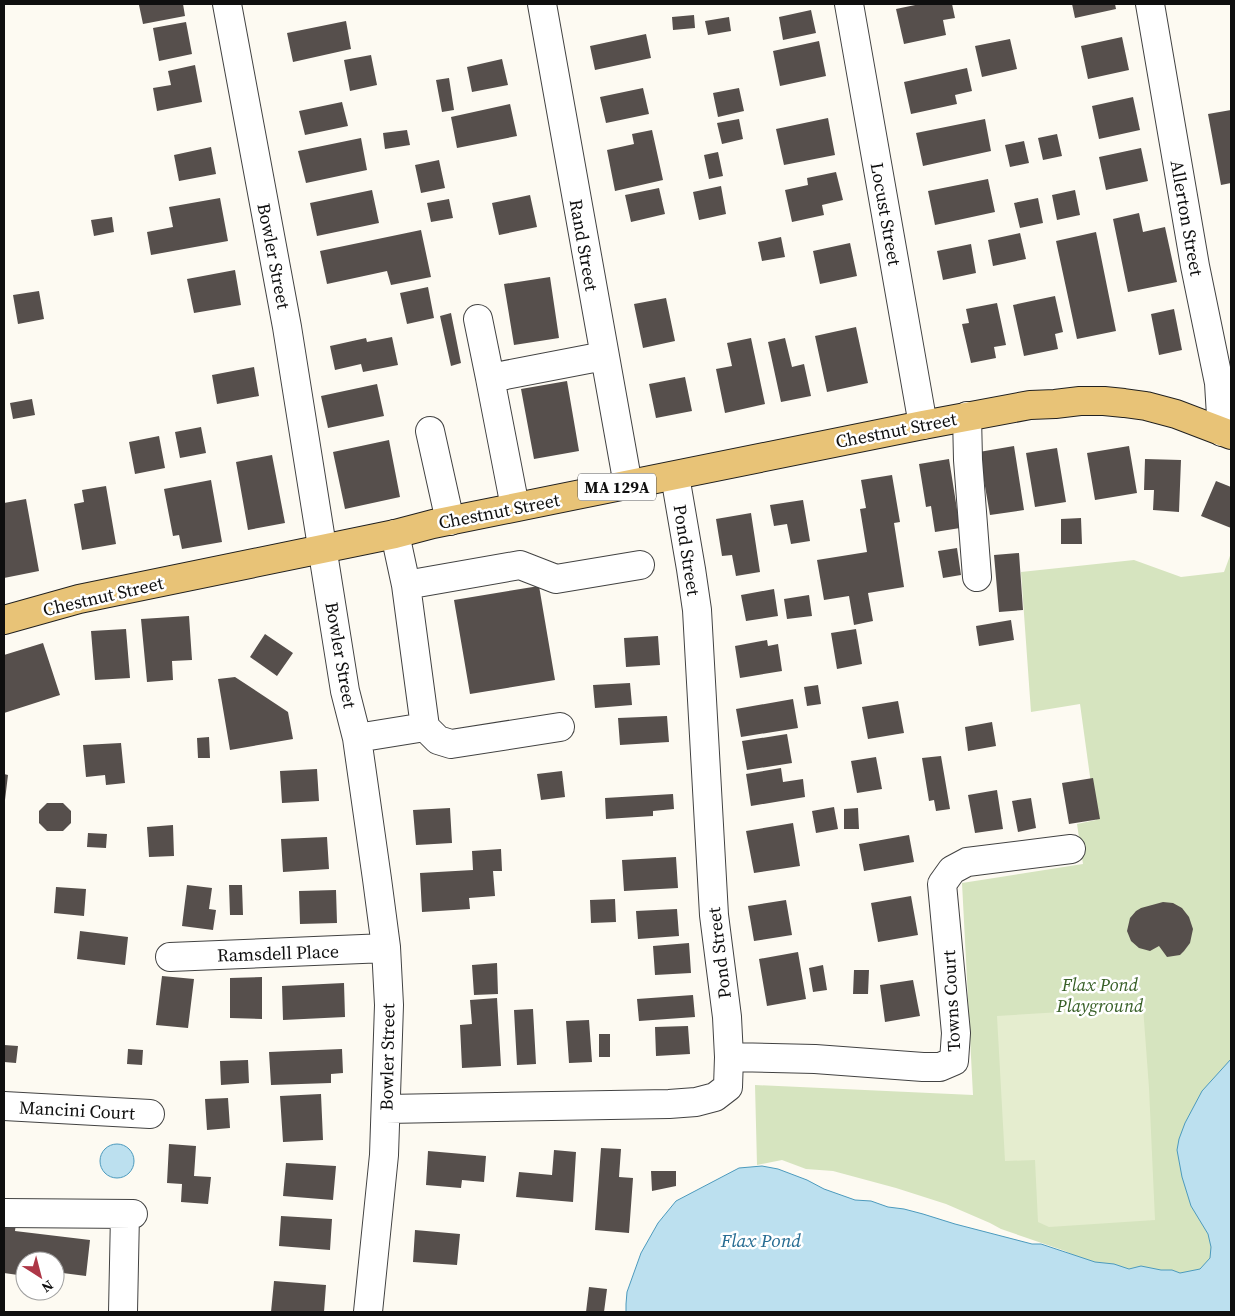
<svg xmlns="http://www.w3.org/2000/svg" width="1235" height="1316" font-family="'Source Serif 4',serif">
  <style>
    .green { fill: #d6e4bf }
    .pitch { fill: #e5edcf }
    .water { fill: #bce0ef; stroke: #4c9abd }
    .building { fill: #564f4c }
    .lines { fill: none; stroke-linecap: round; stroke-linejoin: round }
    .minor-casing { stroke: #424242; stroke-width: 30 }
    .major-casing { stroke: #202020; stroke-width: 30 }
    .minor { stroke: #fff; stroke-width: 28 }
    .major { stroke: #e8c377; stroke-width: 28 }
    .labels { text-anchor: middle; dominant-baseline: central; stroke-width: 5; stroke-linejoin: round; paint-order: stroke }
    .shield { fill: #fff; stroke: #575757; stroke-width: 1 }
    .shield-label { font-size: 16px; font-weight: bold; fill: #0f0f0f }
    .street-label { font-size: 18px; fill: #0f0f0f; stroke: #fff }
    .park-label { font-size: 18px; font-style: italic; fill: #375f26; stroke: #fff }
    .water-label { font-size: 19px; font-style: italic; fill: #266c92; stroke: #fff }
  </style>
  <rect width="100%" height="100%" fill="#fdfaf2"/>
  <path class="green" d="M1231,553L1230,1238L1189,1293L1079,1258L1065,1251L1001,1229L990,1223L946,1204L896,1188L833,1171L806,1169L782,1160L757,1165L755,1085L973,1095L962,883L1083,864L1077,824L1096,820L1080,704L1031,712L1021,572L1134,560L1181,577L1224,572Z"/>
  <path class="pitch" d="M1143,1007L1149,1088L1155,1220L1049,1227L1038,1222L1035,1160L1005,1161L997,1016Z"/>
  <path class="water" d="M1231,1059V1312H626V1304L627,1292L641,1253L658,1223L676,1201L739,1168L762,1166L778,1169L807,1180L824,1189L855,1200L871,1201L888,1207L904,1209L923,1214L955,1224L1032,1244H1041L1095,1262L1114,1264L1129,1269L1141,1266L1161,1270H1172L1180,1273L1200,1269L1210,1258L1211,1247L1208,1234L1191,1206L1182,1177L1177,1150L1179,1139L1185,1123L1202,1091Z
    M100 1161a17 17 0 1 1 34 0a17 17 0 1 1-34 0Z"/>
  <path class="building" d="M146,4H183L185,16L143,24L139,5Z
    M920,4H952L955,18L943,20L946,35L904,44L896,9Z
    M1072,4H1115L1116,9L1075,18Z
    M811,10L816,33L783,40L779,17Z
    M694,15L695,28L673,30L672,17Z
    M729,17L731,31L708,35L705,21Z
    M346,21L351,49L293,62L287,33Z
    M186,22L192,54L159,61L153,28Z
    M646,34L651,58L595,70L590,46Z
    M1122,37L1129,70L1088,79L1081,46Z
    M1010,39L1017,69L982,77L975,46Z
    M819,41L826,76L780,86L773,51Z
    M371,55L377,85L350,91L344,60Z
    M502,59L508,85L472,92L467,67Z
    M195,65L202,102L157,111L153,88L171,85L168,71Z
    M967,68L972,91L955,95L957,104L911,114L904,82Z
    M449,78L454,110L442,112L436,80Z
    M643,88L649,114L606,123L600,97Z
    M739,88L744,111L718,117L713,93Z
    M1133,97L1140,130L1099,139L1092,106Z
    M342,102L348,126L305,135L299,111Z
    M510,104L517,136L457,148L451,117Z
    M1231,110V183L1221,185L1208,114Z
    M828,118L835,155L784,165L776,129Z
    M739,119L743,139L722,144L717,123Z
    M985,119L991,151L923,166L916,133Z
    M407,130L410,145L385,149L383,133Z
    M652,130L663,180L615,191L607,150L634,144L632,134Z
    M1057,134L1062,156L1043,160L1038,138Z
    M361,138L367,170L306,183L298,151Z
    M1024,141L1029,163L1010,167L1005,145Z
    M211,147L216,174L179,181L174,155Z
    M1141,148L1148,181L1106,190L1099,157Z
    M718,152L723,176L709,179L704,155Z
    M439,160L445,188L421,193L415,165Z
    M836,172L843,200L822,205L824,215L792,222L785,190L808,185L807,178Z
    M988,179L995,212L935,225L928,191Z
    M721,186L726,214L699,220L693,192Z
    M659,188L665,214L631,222L625,195Z
    M372,190L379,223L317,236L310,203Z
    M1075,190L1080,215L1057,220L1052,195Z
    M530,195L537,227L499,235L492,203Z
    M220,198L228,241L151,255L147,232L173,227L169,207Z
    M1038,198L1043,223L1020,228L1014,203Z
    M449,199L453,218L431,222L427,203Z
    M1139,213L1143,232L1165,227L1177,282L1128,292L1113,219Z
    M112,217L114,232L94,236L91,220Z
    M421,230L431,277L391,285L387,271L327,284L320,251Z
    M1096,232L1116,331L1077,339L1056,241Z
    M1020,233L1026,259L993,266L988,240Z
    M781,237L785,257L762,261L758,242Z
    M850,243L857,276L820,284L813,251Z
    M971,244L976,273L943,280L937,251Z
    M235,270L241,305L194,313L187,279Z
    M550,277L559,338L514,345L504,284Z
    M428,287L434,318L407,324L400,293Z
    M39,291L44,319L18,324L13,295Z
    M1055,296L1063,332L1055,334L1058,349L1024,356L1013,305Z
    M666,298L675,341L643,348L634,304Z
    M997,303L1006,345L994,347L996,358L971,363L962,324L969,323L966,309Z
    M1174,309L1182,350L1159,355L1151,314Z
    M451,313L461,363L451,366L440,316Z
    M856,327L868,383L827,392L815,336Z
    M392,337L398,365L363,372L361,364L335,370L330,346L366,338L367,342Z
    M751,338L765,404L725,413L716,369L732,366L727,343Z
    M785,338L792,367L804,364L811,396L781,402L768,342Z
    M254,367L259,396L217,404L212,375Z
    M685,377L692,411L656,418L649,384Z
    M567,381L579,451L534,459L521,389Z
    M377,384L384,416L328,428L321,396Z
    M32,399L35,415L13,419L10,403Z
    M201,427L206,453L180,458L175,432Z
    M159,436L165,468L135,474L129,442Z
    M389,440L400,497L345,509L333,452Z
    M1014,446L1024,510L990,515L979,452Z
    M1129,446L1137,493L1095,500L1087,453Z
    M1057,448L1066,502L1035,507L1026,453Z
    M272,455L285,523L248,530L236,462Z
    M949,459L960,528L935,532L931,506L926,507L919,464Z
    M1145,459L1181,460L1179,512L1153,510L1154,490H1144Z
    M892,475L900,522L894,523L904,587L868,593L873,621L854,625L849,596L824,600L817,560L867,552L860,509L866,508L861,480Z
    M211,480L222,542L182,549L179,535L173,536L164,489Z
    M1216,481L1231,487V528L1201,516Z
    M106,486L116,544L82,550L74,504L84,502L82,490Z
    M26,499L39,571L4,578V503Z
    M803,500L810,541L791,544L787,524L774,526L770,505Z
    M751,513L760,572L736,576L732,555L722,556L716,519Z
    M1081,518L1082,544H1061V519Z
    M957,548L961,575L943,578L938,551Z
    M1019,553L1023,610L999,612L994,555Z
    M539,586L555,680L470,694L454,600Z
    M774,589L778,616L746,621L741,595Z
    M809,595L812,616L787,619L784,599Z
    M189,616L192,660L172,661L173,680L147,682L141,619Z
    M1011,620L1014,640L979,646L976,626Z
    M126,629L130,678L95,680L91,631Z
    M856,629L862,664L837,669L831,633Z
    M265,634L293,653L277,676L250,657Z
    M658,636L660,665L626,667L624,638Z
    M767,640L768,646L778,644L782,671L740,678L735,646Z
    M43,643L60,695L4,713V655Z
    M235,677L288,712L293,739L230,750L218,679Z
    M630,683L632,705L595,708L593,685Z
    M818,685L821,704L807,706L804,687Z
    M793,699L798,728L741,737L736,709Z
    M898,701L904,733L868,739L862,707Z
    M667,716L669,742L620,745L618,718Z
    M992,722L996,746L968,751L965,727Z
    M787,734L792,763L747,770L742,741Z
    M209,737L210,758H198L197,738Z
    M121,743L125,783L106,785L105,775L86,777L83,745Z
    M941,756L950,809L936,811L934,800L929,801L922,758Z
    M876,757L882,789L857,793L851,761Z
    M781,768L783,782L803,779L805,797L751,806L746,774Z
    M317,769L319,801L282,803L280,771Z
    M562,771L565,797L541,800L537,774Z
    M4,774L8,775L5,800H4Z
    M1093,778L1100,819L1069,824L1062,783Z
    M997,790L1003,829L975,833L968,795Z
    M673,794L674,809L653,811V816L606,819L605,798Z
    M1031,798L1036,828L1018,832L1012,801Z
    M47,803H63L71,811V823L63,831H47L39,823V811Z
    M834,807L838,829L816,833L812,811Z
    M450,808L452,843L416,845L413,810Z
    M858,808L859,829H844V809Z
    M793,823L800,866L754,873L746,831Z
    M173,825L174,856L149,857L147,827Z
    M88,833L107,834L106,848L87,847Z
    M909,835L914,862L864,871L859,844Z
    M327,837L329,869L283,872L281,839Z
    M501,849L502,871H493L495,896L469,898L470,909L422,912L420,873L473,870L472,851Z
    M676,857L678,888L624,891L622,860Z
    M187,885L212,888L209,909L216,910L213,930L182,926Z
    M229,885H242L243,915H230Z
    M56,887L86,889L84,916L54,913Z
    M336,890L337,923L300,924L299,891Z
    M911,896L918,935L878,942L871,903Z
    M615,899L616,922L591,923L590,900Z
    M786,900L792,935L754,941L748,906Z
    M1163,902L1173,903L1182,908L1189,917L1193,929L1190,943L1184,951L1180,955L1167,957L1159,946L1150,951L1139,948L1131,941L1127,931L1130,918L1136,911L1141,908Z
    M677,909L679,936L638,939L636,911Z
    M80,931L128,937L125,965L77,959Z
    M689,943L691,973L655,975L653,946Z
    M798,952L806,999L767,1006L759,959Z
    M497,963L498,994L474,995L472,965Z
    M823,965L827,990L813,992L809,968Z
    M854,970H869L868,994H853Z
    M162,976L194,979L188,1028L156,1025Z
    M262,977V1019L230,1018V978Z
    M913,980L920,1016L885,1022L880,985Z
    M344,983L345,1017L283,1020L282,986Z
    M693,995L695,1017L639,1021L637,999Z
    M497,998L501,1066L462,1068L460,1025L472,1024L470,1000Z
    M533,1009L536,1064L517,1065L514,1010Z
    M589,1020L592,1062L569,1063L566,1021Z
    M688,1026L690,1054L656,1056L655,1027Z
    M599,1034H610V1057H599Z
    M4,1045L18,1046L16,1063L4,1062Z
    M128,1049L143,1050L142,1065L127,1064Z
    M342,1049L343,1073L331,1074V1083L271,1085L269,1052Z
    M248,1060L249,1083L221,1085L220,1061Z
    M321,1094L323,1140L283,1142L280,1096Z
    M228,1098L230,1128L207,1130L205,1099Z
    M169,1144L196,1146L194,1176L211,1177L208,1204L181,1202L182,1184L167,1183Z
    M601,1148L621,1149L619,1177L633,1178L629,1233L595,1230Z
    M554,1150L576,1152L573,1202L516,1197L519,1172L552,1175Z
    M428,1151L486,1156L484,1182L462,1180L461,1188L426,1185Z
    M286,1163L336,1166L333,1200L283,1196Z
    M651,1171H676V1186L652,1191Z
    M281,1216L332,1219L330,1250L279,1246Z
    M4,1221L16,1223L15,1231L90,1240L86,1276L55,1272V1261H25V1276L4,1273Z
    M415,1230L460,1234L457,1265L413,1262Z
    M274,1281L326,1285L324,1312H271Z
    M589,1287L607,1289L604,1312H586Z"/>
  <g class="lines">
    <defs>
      <path id="minor" d="M227,4L287,327L345,691L357,738L377,879L386,947L389,1005L384,1155L368,1312
        M542,4L628,485
        M849,4L923,425
        M1150,4L1195,266L1219,383L1222,432
        M478,319L490,378
        M967,416L968,460L977,577
        M430,431L450,521
        M515,507L490,378L604,356
        M406,585L520,565L556,579L640,565
        M425,727L438,740L451,744L560,727
        M357,738L425,727L406,585L395,534
        M170,957L386,948
        M729,1057L815,1059L923,1067H940L954,1061L956,1033L942,884L952,870L967,862L1071,849
        M4,1106L150,1114
        M386,1109L669,1104L696,1102L715,1097L728,1087L729,1057L727,1017L714,915L697,610L691,569L675,476
        M4,1213L133,1214
        M123,1312L125,1214"/>
      <path id="major" d="M4,620L79,599L395,534L433,524L923,425L1030,405L1055,404L1080,401H1104L1124,403L1146,406L1176,414L1231,435"/>
    </defs>
    <use href="#minor" class="minor-casing"/>
    <use href="#major" class="major-casing"/>
    <use href="#minor" class="minor"/>
    <use href="#major" class="major"/>
  </g>
  <g class="labels">
    <rect class="shield" x="578" y="473.5" width="78" height="27" rx="4"/>
    <g class="shield-label">
      <text x="617" y="487">MA 129A</text>
    </g>
    <g class="street-label">
      <text transform="translate(886 214) rotate(80)">Locust Street</text>
      <text transform="translate(1187 218) rotate(80)">Allerton Street</text>
      <text transform="translate(584 245) rotate(80)">Rand Street</text>
      <text transform="translate(274 256) rotate(79)">Bowler Street</text>
      <text transform="translate(896 430) rotate(-11)">Chestnut Street</text>
      <text transform="translate(499 511) rotate(-11)">Chestnut Street</text>
      <text transform="translate(687 550) rotate(81)">Pond Street</text>
      <text transform="translate(103 596) rotate(-13)">Chestnut Street</text>
      <text transform="translate(341 655) rotate(80)">Bowler Street</text>
      <text transform="translate(278 953) rotate(-2)">Ramsdell Place</text>
      <text transform="translate(719 953) rotate(-97)">Pond Street</text>
      <text transform="translate(951 1001) rotate(-93)">Towns Court</text>
      <text transform="translate(387 1057) rotate(-89)">Bowler Street</text>
      <text transform="translate(77 1110) rotate(3)">Mancini Court</text>
    </g>
    <g class="park-label">
      <text x="1100" y="984">Flax Pond<tspan x="1100" dy="21">Playground</tspan></text>
    </g>
    <g class="water-label">
      <text x="761" y="1240">Flax Pond</text>
    </g>
  </g>
  <rect width="1235" height="1316" fill="none" stroke="#0f0f0f" stroke-width="10"/>
  <g transform="translate(40 1276) rotate(144)"><circle r="24" fill="#ffffff" stroke="#9f9f9f"/>
  <path d="M0-4L9 19L0 12L-9 19Z" fill="#ae3747"/>
  <text y="-8" font-size="14" font-weight="bold" text-anchor="middle" fill="#0f0f0f">N</text>
  </g>
</svg>
